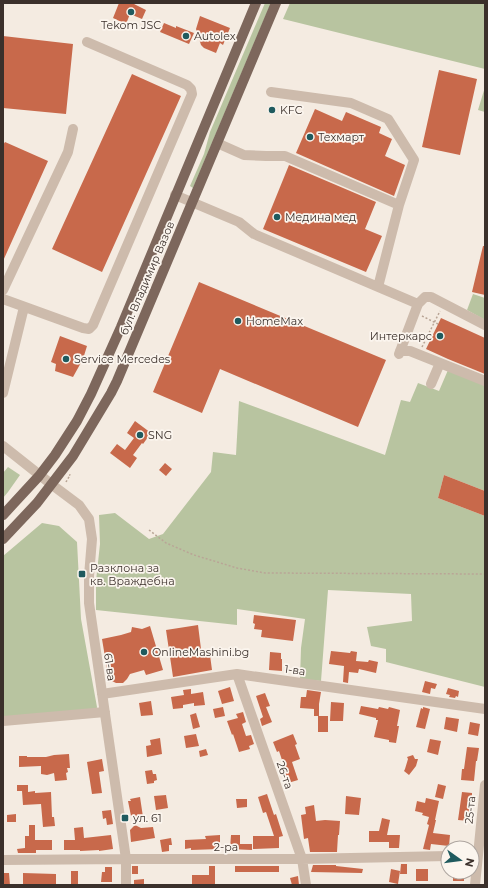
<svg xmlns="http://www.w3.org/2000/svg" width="488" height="888" font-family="Montserrat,sans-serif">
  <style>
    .green { fill: #b8c4a0 }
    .building { fill: #c8694b }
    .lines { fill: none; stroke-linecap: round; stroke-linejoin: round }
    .path { stroke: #b9a596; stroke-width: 1.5; stroke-dasharray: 2 2; stroke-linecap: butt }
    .minor { stroke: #cdbbac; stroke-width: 10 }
    .major { stroke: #7d675c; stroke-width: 10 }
    .poi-dot { fill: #1f5a5e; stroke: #fbf5ee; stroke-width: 1.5 }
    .labels { text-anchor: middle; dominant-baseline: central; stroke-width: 3.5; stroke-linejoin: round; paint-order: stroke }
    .poi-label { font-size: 11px; fill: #3b302b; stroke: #fbf5ee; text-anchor: start }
    .street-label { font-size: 11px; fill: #3b302b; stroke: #fbf5ee }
  </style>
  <rect width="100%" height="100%" fill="#f4ebe1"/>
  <path class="green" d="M265,3H271L193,188L190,186L204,154L210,132Z
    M290,3H485V69L283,19Z
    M485,87V112L478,110Z
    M473,294L485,298V320L467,310Z
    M448,370L485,383V491L444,475L438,498L485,516V687L386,662V649L371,646L367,627L412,621L411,594L328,590L321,681L300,679L301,648L305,619L237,609V625L96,610V581L100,544L99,515L115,513L149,539L163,534L211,472L213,452L236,455L239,401L385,455L401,400L410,402L418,383L439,391Z
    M8,467L20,475L8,492L3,498V473Z
    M42,523L59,526L77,542L81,619L97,707L96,711L3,719V556Z"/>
  <path class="building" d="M119,3H134V4L146,10L142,19L130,14L126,24L113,18Z
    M200,16L230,28L223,45L220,43L216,53L204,48L201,45L196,29Z
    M164,23L176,28V26L194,33L189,44L160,32Z
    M3,36L73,44L66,114L3,108Z
    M439,70L477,79L460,155L422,147Z
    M132,74L181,96L102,272L52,249Z
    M315,109L342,121L346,112L381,127L379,133L392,139L385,156L405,165L394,196L296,153Z
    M5,142L48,161L3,261V145Z
    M289,165L376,202L365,229L382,236L366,272L263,229Z
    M483,246H485V295L472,292Z
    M199,282L386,360L358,427L220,369L202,413L153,392Z
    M441,318L485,338V374L448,359L426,349Z
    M60,336L87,346L83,359L73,377L55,371L56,364L51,362Z
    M135,421L151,433L143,444L142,443L133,455L137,458L130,468L110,453L117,444L125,450L134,438L127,433Z
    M165,463L172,469L166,476L159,470Z
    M444,475L485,491V516L438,498Z
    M254,615L296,620L293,641L261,637L262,630L254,629L255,624L253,623Z
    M198,625L202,657L210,655L212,670L173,677L166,630Z
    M150,626L163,670L146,675L144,670L130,674L127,679L123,683H116L112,681L108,675L102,639L121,635L131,632L132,627L142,629Z
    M331,651L350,653L351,651L357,652L356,661L368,662L369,660L378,662L376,673L359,669L358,673L349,672L348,683L343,682L344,666L329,664Z
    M270,652L281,653V659H282V671L269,670Z
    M425,681L437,684L435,689L431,688L430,694L422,692Z
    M230,687L234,701L222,704L218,691Z
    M448,688L459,691L458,697L456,696L455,698L449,697L450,695L446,694Z
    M191,689V694L203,692L205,705L194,706V703L183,705V708L173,709L171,697L184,695L183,690Z
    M307,690L321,692L319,704V716H314V709L300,708L301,697H306Z
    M265,693L270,706L266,707L272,722L262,726L260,719L263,717L256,696Z
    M151,701L153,715L141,716L139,703Z
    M331,702L344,703L343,721H330Z
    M361,706L378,709L379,707L388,709L389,707L400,710L397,726H399L396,743L389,742V740L374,737L378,720H376V718L359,714Z
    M223,707L225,716L215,718L213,709Z
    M423,707L430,709L425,729L416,727L421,708L423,709Z
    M243,712L246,722L242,724L246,736L251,735L254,744L249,746L250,749L239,752L233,734L232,735L227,721L238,718L236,714Z
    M196,713L200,727L193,729L190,715Z
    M318,716H328V732H318Z
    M446,717L459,719L457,732L444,729Z
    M470,722L480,724L478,736L468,734Z
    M196,734L199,746L186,748L184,736Z
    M293,734L297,744L295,745L300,759L292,762L298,780L288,783L282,767L284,766L279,751L277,752L273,742Z
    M160,738L162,754L147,757L146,746L151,745L150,740Z
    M430,739L441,741L438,755L427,752Z
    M467,747L479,748L477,761H476L474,781L461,780L462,769H464Z
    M206,749L208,755L200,757L199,751Z
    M69,754L70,768H67L68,772L66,773L67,780L55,781L54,773L47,775L41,774V766L19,767V756H27V757H46L54,755Z
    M413,755L415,759H418L416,766L409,775L404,771L405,769L408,759L407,757Z
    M102,759L104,771L99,772L102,793L92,794L87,762Z
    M152,770L153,774H156L157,780L154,781V783L147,784L145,771Z
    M438,784L446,786L443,799L435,797Z
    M17,785H28V792L35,791V793L51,792L52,817H54L55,826L43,827L41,804L23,805L22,791H17Z
    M462,792L472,793V796H475L474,803H472L470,821L458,820Z
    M267,794L274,815L276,814L283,836L279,837V848L253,849V836H274L266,812L263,813L258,797Z
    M166,795L168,808L156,810L154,796Z
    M346,796L361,798L359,815L345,814Z
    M140,797L143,817H133V815L131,816L128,801H131L130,799Z
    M426,798L439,801L435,820H436L433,833L450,835L449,846L431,844L430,850L423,849L429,825L427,824L429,817L422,815L423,813L415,811L417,801L425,803Z
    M236,799H247V807L237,808Z
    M314,805L316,821L325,820L340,821L339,835H338L337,852H310L308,838L304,839L301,815L306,814L305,807Z
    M111,810L113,824L107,825L106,818L103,819L102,811Z
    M16,814V822H7V815Z
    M382,818L390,820L387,835H400L399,848H389V842H369V831H379Z
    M29,825H35V840H52V850H36V853H18L17,849L25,848V836H29Z
    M135,825L141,828L153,827L155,838L131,842L130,830Z
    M83,827L84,838L111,835L113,849L99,851V850L80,851V850H64V840H75L74,828Z
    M220,835V849L191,850V848L185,849V840L206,839L205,836Z
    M231,835H240V844H252V850L230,849Z
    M171,838L172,845H169V851L162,852L160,840Z
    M401,864H407V874H400Z
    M313,865H336V866L363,869L362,873L311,872Z
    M132,866H138V874H132Z
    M209,866H215V885H192V875H209Z
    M235,866H279V872H235Z
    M105,867H112V882H101L102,872H105Z
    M391,869L400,871L398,884L389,882Z
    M416,869H428V881H416Z
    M71,871H78V885H71Z
    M453,872H464V881H453Z
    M3,873H9L10,885H3Z
    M23,873L56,874V885H23Z
    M298,876L299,885H292L290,878Z
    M144,879V885H134V880Z"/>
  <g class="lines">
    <path class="path" d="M422,316L438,324
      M422,347L440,311
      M66,482L70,475H69
      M149,530L166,543L194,555L237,568L265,573L485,574"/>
    <path class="minor" d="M271,92L351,103L388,119L414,160L399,205L378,287
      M217,143L244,155L266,156H285L399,205
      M175,195L239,222L254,234L418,304
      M3,290L68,152L73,129
      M3,299L83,328L89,329L93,325L192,94L191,89L187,85L87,42
      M400,351H410L485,381
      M399,354L418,304L425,297H431L485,325
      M431,384L440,363
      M3,393L24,307
      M3,446L51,484L79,505L89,519L92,539L89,576V603L126,859V885
      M237,674L302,859L306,885
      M102,694L237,674L485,709
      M3,721L105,712
      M3,860L126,859H302L448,856
      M475,885L485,785"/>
    <path class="major" d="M3,515L39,476L55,455L77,421L91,394L121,327L256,3
      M3,539L37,503L73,456L111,393L117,381L276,3"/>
  </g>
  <g class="poi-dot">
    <circle cx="131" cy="12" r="4"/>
    <circle cx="186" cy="36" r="4"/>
    <circle cx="272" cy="110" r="4"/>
    <circle cx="310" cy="137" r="4"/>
    <circle cx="277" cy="217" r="4"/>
    <circle cx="238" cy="321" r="4"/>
    <circle cx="440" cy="336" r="4"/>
    <circle cx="66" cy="359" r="4"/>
    <circle cx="140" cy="435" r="4"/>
    <rect x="78" y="570" width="8" height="8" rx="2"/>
    <circle cx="144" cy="652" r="4"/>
    <rect x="121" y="814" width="8" height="8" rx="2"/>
  </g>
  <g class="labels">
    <g class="poi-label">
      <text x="131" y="25" text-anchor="middle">Tekom JSC</text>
      <text x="194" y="36">Autolex</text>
      <text x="280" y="110">KFC</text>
      <text x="318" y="137">Техмарт</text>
      <text x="285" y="217">Медина мед</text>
      <text x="246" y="321">HomeMax</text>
      <text x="432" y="336" text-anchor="end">Интеркарс</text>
      <text x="74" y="359">Service Mercedes</text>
      <text x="148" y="435">SNG</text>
      <text x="90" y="568">Разклона за<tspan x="90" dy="13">кв. Враждебна</tspan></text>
      <text x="152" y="652">ОnlineMashini.bg</text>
      <text x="133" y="818">ул. 61</text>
    </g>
    <g class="street-label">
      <text transform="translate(147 278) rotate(-67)">бул. Владимир Вазов</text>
      <text transform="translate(110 667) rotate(82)">61-ва</text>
      <text transform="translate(295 670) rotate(8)">1-ва</text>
      <text transform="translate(285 775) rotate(71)">26-та</text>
      <text transform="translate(470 810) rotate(-84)">25-та</text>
      <text x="226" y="847">2-ра</text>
    </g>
  </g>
  <rect width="488" height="888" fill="none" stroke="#3b302b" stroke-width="8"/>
  <g transform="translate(460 860) rotate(104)"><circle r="19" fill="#fbf5ee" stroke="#aea6a0"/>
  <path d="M0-3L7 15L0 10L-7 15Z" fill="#1f5a5e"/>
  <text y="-6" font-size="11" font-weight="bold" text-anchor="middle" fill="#3b302b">N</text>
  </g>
</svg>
